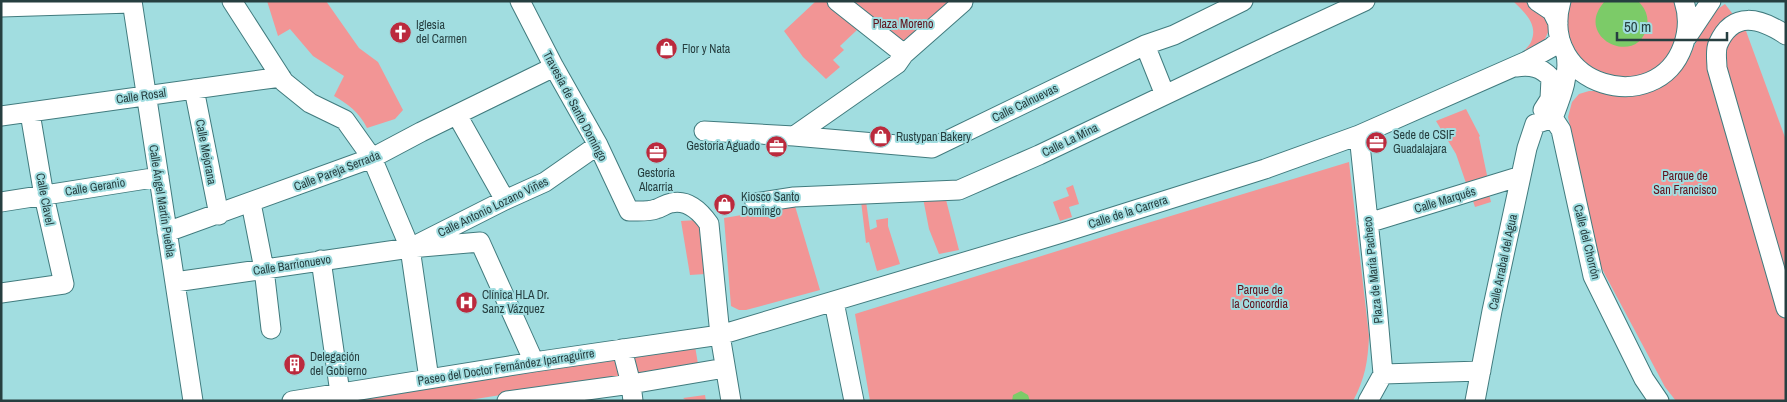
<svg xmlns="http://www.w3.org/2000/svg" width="1787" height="402" font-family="'Archivo Narrow',sans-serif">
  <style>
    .green { fill: #f29595 }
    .water { fill: #7ccb68 }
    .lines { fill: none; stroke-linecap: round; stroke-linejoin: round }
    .minor-casing { stroke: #417b7e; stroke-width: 21 }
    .minor { stroke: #fff; stroke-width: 19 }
    .labels { text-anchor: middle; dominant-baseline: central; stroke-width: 4; stroke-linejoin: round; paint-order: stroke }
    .park-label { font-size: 12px; fill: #60111b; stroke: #a1dde0 }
    .poi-label { font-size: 12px; fill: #263f40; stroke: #a1dde0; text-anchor: start }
    .street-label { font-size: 12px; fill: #263f40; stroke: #a1dde0 }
  </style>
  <rect width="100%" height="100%" fill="#a1dde0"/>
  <path class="green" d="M267,1H326L359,48L378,62L403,110L395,119L367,128C359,112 348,104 334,96L344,76L313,56L290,29L278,36Z
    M816,1H826L857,30L840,46L844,50L833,60L840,67L826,79L803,57L784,31Z
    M837,1H962L904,54Z
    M1513,1C1534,1 1543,8 1550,28L1544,41L1521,54C1524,51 1529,46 1531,42C1539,24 1524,12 1513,1Z
    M1571,1H1675C1676,6 1678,11 1679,16C1680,27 1677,40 1671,49C1669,53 1666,58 1663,62C1634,92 1583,77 1570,39C1567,27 1566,13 1571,1Z
    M1725,4L1746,31L1786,140V401H1676L1665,387L1601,267L1568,117L1572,102L1579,94L1589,91H1611L1668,80L1679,71L1689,58L1697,40L1703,19Z
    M1466,109L1480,136L1479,137L1488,180L1467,186L1456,154L1436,121Z
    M1349,162L1369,336C1368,361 1365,379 1353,401H870L855,314L1141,225Z
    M1073,185L1079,204L1069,207L1072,217L1060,221L1053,202L1069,196L1066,188Z
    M1489,194L1491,202L1475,207L1472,198Z
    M945,196L959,250L939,254L929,229L923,198Z
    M861,201H866L870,230L877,227L876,220L888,218V226L900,264L877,271L869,242L866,243Z
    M795,206L820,290L746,310H739L731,306L724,218Z
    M697,220L702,229L705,274L690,275L681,221Z
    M695,346L698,364L463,401H340Z
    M705,395L706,401H687L683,398Z"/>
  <path class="water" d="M1605,1H1638C1645,8 1649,16 1647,26C1639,69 1571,38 1605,1Z
    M1021,391L1028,395L1030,401H1012L1013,395Z"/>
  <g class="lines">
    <defs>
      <path id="minor" d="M132,1L193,401
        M232,1L284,82L310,103L345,120L372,158L410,248L429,379
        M520,1L554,67L598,145L629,211C638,211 648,212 656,209C661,208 665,204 671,203C688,199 700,211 709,224L720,335L731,401
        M837,1L904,54
        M1537,1L1552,11L1558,23
        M1561,1C1537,87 1657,119 1683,46C1688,32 1689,16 1684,1
        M1,7L132,3
        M1786,35C1760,18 1733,10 1718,44C1715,51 1717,61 1717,68L1786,308
        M1687,37L1711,1
        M1145,45L1165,95
        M1516,67C1531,65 1541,67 1551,78L1550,99L1543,110
        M194,89L219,215
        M457,115L505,200
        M1,116L281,77
        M1553,118L1561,130L1593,276L1644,379L1659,401
        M704,131L794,136L897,64L904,54L963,2L962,1
        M1359,135L1377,306L1383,374L1368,401
        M794,136L932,148L1145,45L1174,35L1243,1
        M1,202L159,177
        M251,203L264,269L271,329
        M755,203L794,197L959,190L1039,155L1272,44L1365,1
        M1368,223L1521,176
        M167,232L372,158L421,132L554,67
        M420,243L505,200L545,182L598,145
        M321,260L340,393
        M175,282L410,248L480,242L534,362
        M1,293L64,284L44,196L30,113
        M834,302L854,401
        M622,349L631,384L633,401
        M1383,374L1481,371
        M292,401L534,362L720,335L1062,233L1265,169L1359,135L1527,61L1552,47L1560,40
        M507,401L631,384L725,368
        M1475,401L1492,311L1527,148L1535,124L1553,118C1561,97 1570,76 1566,54"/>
    </defs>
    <use href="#minor" class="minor-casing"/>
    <use href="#minor" class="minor"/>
  </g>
  <defs>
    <symbol id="church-disc" viewBox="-11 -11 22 22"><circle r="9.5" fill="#bb2a3d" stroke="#a1dde0"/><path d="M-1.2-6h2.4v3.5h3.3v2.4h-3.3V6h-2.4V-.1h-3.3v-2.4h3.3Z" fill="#fff"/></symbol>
    <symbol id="shop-disc" viewBox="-11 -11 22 22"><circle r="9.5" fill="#bb2a3d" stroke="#a1dde0"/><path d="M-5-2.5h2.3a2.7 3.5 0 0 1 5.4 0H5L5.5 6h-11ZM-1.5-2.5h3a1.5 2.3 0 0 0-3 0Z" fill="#fff"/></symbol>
    <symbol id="office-disc" viewBox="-11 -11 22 22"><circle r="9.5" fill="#bb2a3d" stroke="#a1dde0"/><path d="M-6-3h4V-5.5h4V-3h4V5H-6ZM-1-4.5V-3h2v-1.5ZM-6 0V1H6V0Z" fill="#fff"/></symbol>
    <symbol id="hospital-disc" viewBox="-11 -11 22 22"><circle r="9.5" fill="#bb2a3d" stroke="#a1dde0"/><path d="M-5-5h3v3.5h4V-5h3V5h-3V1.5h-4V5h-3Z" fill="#fff"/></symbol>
    <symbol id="building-disc" viewBox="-11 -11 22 22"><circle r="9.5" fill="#bb2a3d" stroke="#a1dde0"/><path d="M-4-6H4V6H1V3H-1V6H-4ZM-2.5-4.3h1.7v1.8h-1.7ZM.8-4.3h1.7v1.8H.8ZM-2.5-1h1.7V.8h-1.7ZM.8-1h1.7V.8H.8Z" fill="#fff"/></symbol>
  </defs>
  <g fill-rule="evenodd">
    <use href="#church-disc" x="388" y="20" width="25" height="25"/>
    <use href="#shop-disc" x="654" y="36" width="25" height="25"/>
    <use href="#shop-disc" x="868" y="124" width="25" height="25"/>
    <use href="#office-disc" x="1364" y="130" width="25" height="25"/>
    <use href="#office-disc" x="764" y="134" width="25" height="25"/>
    <use href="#office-disc" x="644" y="140" width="25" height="25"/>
    <use href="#shop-disc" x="712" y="192" width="25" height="25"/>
    <use href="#hospital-disc" x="454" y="290" width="25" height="25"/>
    <use href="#building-disc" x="282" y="352" width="25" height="25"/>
  </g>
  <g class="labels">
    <g class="park-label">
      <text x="903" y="24">Plaza Moreno</text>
      <text x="1685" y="176">Parque de<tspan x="1685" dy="14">San Francisco</tspan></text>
      <text x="1260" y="290">Parque de<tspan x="1260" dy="14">la Concordia</tspan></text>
    </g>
    <g class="poi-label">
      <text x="416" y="25">Iglesia<tspan x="416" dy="14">del Carmen</tspan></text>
      <text x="682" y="49">Flor y Nata</text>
      <text x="1393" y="135">Sede de CSIF<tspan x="1393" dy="14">Guadalajara</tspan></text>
      <text x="896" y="137">Rustypan Bakery</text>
      <text x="760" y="146" text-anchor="end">Gestoría Aguado</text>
      <text x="656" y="173" text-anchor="middle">Gestoría<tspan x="656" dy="14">Alcarria</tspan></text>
      <text x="741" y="197">Kiosco Santo<tspan x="741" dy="14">Domingo</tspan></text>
      <text x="482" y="295">Clínica HLA Dr.<tspan x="482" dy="14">Sanz Vázquez</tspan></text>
      <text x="310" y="357">Delegación<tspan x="310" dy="14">del Gobierno</tspan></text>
    </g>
    <g class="street-label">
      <text transform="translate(141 96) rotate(-8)">Calle Rosal</text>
      <text transform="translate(1025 103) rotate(-26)">Calle Calnuevas</text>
      <text transform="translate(575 106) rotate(62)">Travesía de Santo Domingo</text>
      <text transform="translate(1070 140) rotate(-26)">Calle La Mina</text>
      <text transform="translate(206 152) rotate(79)">Calle Mejorana</text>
      <text transform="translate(337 171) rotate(-21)">Calle Pareja Serrada</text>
      <text transform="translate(95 187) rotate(-9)">Calle Geranio</text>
      <text transform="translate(45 199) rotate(79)">Calle Clavel</text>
      <text transform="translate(1445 200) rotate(-17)">Calle Marqués</text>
      <text transform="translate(162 201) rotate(81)">Calle Ángel Martín Puebla</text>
      <text transform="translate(493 207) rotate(-26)">Calle Antonio Lozano Viñes</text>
      <text transform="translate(1128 212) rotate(-18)">Calle de la Carrera</text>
      <text transform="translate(1587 242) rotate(76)">Calle del Chorrón</text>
      <text transform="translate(1503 262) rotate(-78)">Calle Arrabal del Agua</text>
      <text transform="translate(292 265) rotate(-9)">Calle Barrionuevo</text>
      <text transform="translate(1373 270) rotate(-96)">Plaza de María Pacheco</text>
      <text transform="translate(506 367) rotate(-9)">Paseo del Doctor Fernández Iparraguirre</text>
    </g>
  </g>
  <rect width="1787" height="402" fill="none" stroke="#263f40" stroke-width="5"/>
  <path d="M1617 32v8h110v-8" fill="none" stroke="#263f40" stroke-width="2.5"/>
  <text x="1624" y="32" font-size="15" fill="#263f40" stroke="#a1dde0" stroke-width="4" paint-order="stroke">50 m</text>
</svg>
